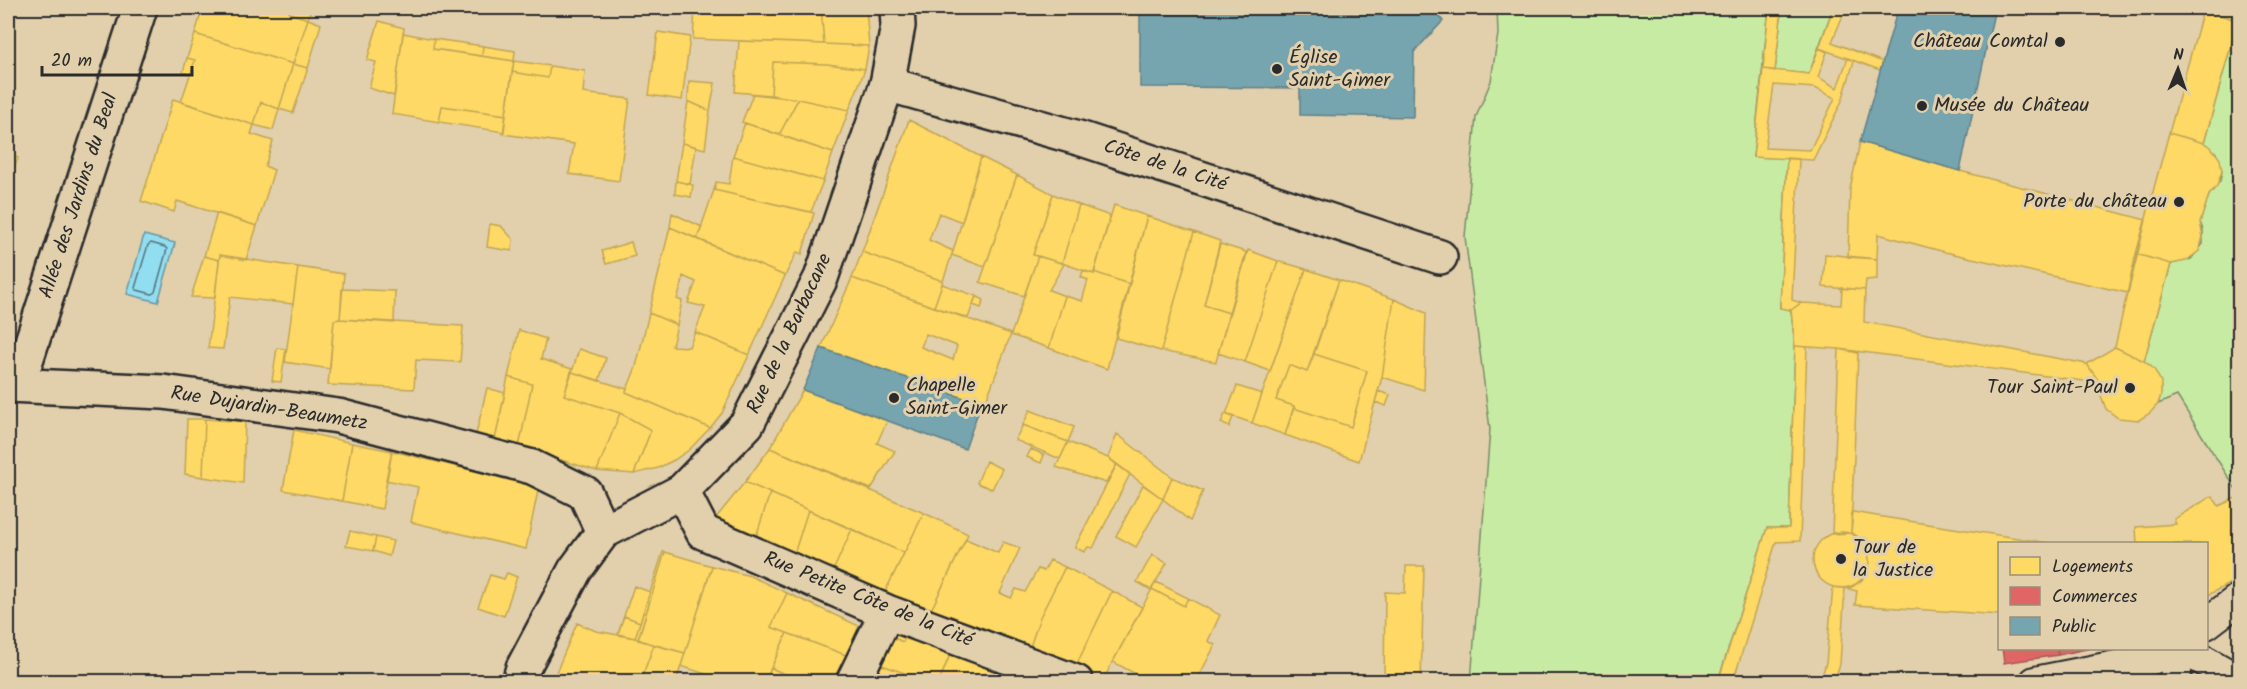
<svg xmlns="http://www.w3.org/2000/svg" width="2247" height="689" font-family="Kalam,sans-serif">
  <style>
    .green { fill: #c8eba4; stroke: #7a8b68; stroke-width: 1.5 }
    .water { fill: #91def0; stroke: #6896a1; stroke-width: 1.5 }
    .homes { fill: #ffd966; stroke: #bfa554; stroke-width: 1.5; fill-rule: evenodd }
    .shops { fill: #e06666; stroke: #aa5454; stroke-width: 1.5 }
    .public { fill: #76a5af; stroke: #608087; stroke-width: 1.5 }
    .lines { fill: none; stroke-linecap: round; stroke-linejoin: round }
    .shore { stroke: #54737a; stroke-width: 1.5 }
    .pedestrian-casing { stroke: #2b2b2b; stroke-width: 34 }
    .minor-casing { stroke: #2b2b2b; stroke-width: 38 }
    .secondary-casing { stroke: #2b2b2b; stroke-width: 38 }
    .pedestrian { stroke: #e2d0ad; stroke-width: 30 }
    .minor { stroke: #e2d0ad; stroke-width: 33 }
    .secondary { stroke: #e2d0ad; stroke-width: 33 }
    .poi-dot { fill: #2b2b2b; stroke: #e2d0ad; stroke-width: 2 }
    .labels { text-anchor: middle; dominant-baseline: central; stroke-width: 6; stroke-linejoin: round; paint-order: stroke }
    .poi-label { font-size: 20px; fill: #2b2b2b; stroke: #e2d0ad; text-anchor: start }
    .street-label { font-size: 20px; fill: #2b2b2b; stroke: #e2d0ad }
  </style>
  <rect width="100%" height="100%" fill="#e2d0ad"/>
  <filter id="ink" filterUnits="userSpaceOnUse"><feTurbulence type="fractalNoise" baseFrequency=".0167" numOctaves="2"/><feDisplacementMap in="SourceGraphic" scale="12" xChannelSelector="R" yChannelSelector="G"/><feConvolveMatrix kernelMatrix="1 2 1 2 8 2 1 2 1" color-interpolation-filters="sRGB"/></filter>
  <g filter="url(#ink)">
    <path class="green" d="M1497,8H1769L1753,157L1787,158L1780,308L1791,310L1795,346L1789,528H1767L1718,681L1471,682L1490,429L1465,237L1476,117L1491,81L1498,34Z
      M1782,8H1833L1809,74L1775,71Z
      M2238,20L2240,21L2239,494L2177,396L2158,404C2165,386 2159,372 2144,361L2171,264L2191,259L2203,244V230L2200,222L2209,195L2220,181L2222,171L2216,153L2204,143Z"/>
    <path class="water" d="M144,235L175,243L158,302L127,294Z"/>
    <path class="homes" d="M211,8H291L289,13L308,19L293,64L195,34L202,10L210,12Z
      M291,8H311L308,19L289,13Z
      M695,8H821L824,44L693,39Z
      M821,8H866L869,46L824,44Z
      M1769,8H1782L1775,71L1763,69Z
      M1833,8H1846L1832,42L1883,62L1880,70L1819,48Z
      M2203,8H2240V21L2203,10Z
      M2203,10L2238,20L2204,143L2169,133Z
      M308,19L321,24L308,68L293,64Z
      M379,21L404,28L394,96L369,88L376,62L367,60Z
      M658,32L690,37L682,100L649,95Z
      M403,33L434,39L433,49L514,61L506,115L442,106L439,122L392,114Z
      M195,34L293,64L279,109L261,102L254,125L181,102L195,60L187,58Z
      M434,39L483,46L482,56L433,49Z
      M739,41L824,44L869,46L865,69L827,64L773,62L771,95L735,92Z
      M483,46L515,51L514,61L482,56Z
      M1819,48L1827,52L1818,77L1837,88L1848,58L1854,61L1842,101L1813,160L1753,157L1763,69L1809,74ZM1774,85L1815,88L1835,98L1810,150L1765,148Z
      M187,58L195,60L190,75L183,72Z
      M514,61L550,66L548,78L512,72Z
      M773,62L827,64L865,69L849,110L798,99L771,95Z
      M293,64L308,68L293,113L279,109Z
      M550,66L585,71L583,93L630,99L619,181L569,174L574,144L503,134L512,72L548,78Z
      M689,81L715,83L710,111L688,101Z
      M753,94L798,99L779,135L742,122Z
      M173,99L254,125L251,134L273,141L265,166L274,170L257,226L177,201L174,212L141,201Z
      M798,99L849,110L833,153L779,135Z
      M688,101L710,111L705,149L682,143Z
      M261,102L279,109L273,130L254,125Z
      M442,106L506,115L504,132L439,122Z
      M909,120L981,157L962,222L939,213L929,240L953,251L943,281L862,252Z
      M745,123L833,153L823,181L733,156Z
      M2169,133L2204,143L2211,147L2220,159L2222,171L2217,186L2209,195L2200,222L2203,237L2199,251L2186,261L2171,264L2136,254Z
      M1860,142L1960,171L2146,220L2128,293L1945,252L1878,234L1877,259L1848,257L1850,189Z
      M682,143L696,147L690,184L676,181Z
      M8,154L18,158L11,178L8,176Z
      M733,156L823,181L811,212L714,190L716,182L729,184Z
      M981,157L1017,175L985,267L952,255Z
      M1787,158L1799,159L1792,300L1801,303L1791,310L1780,308Z
      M1017,175L1053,194L1033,255L1038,256L1024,296L980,282Z
      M676,181L693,185L691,197L675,194Z
      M714,190L814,213L802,254L797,252L785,276L697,239Z
      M1053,194L1079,205L1062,263L1033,255Z
      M1079,205L1110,216L1094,274L1062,263Z
      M1114,205L1147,216L1129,284L1094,272Z
      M217,213L257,226L246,260L220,255L219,260L204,256Z
      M672,213L702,227L697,239L670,227Z
      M1147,216L1194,232L1161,351L1116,338Z
      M490,224L501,226L513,239L512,251L487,247Z
      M670,227L785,276L749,355L695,332L705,307L688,303L696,282L683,276L682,284L677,299L682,301L677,325L649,313Z
      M1194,232L1220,241L1204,305L1229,313L1216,362L1161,351Z
      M631,242L635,256L606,264L602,251Z
      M1220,244L1246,252L1229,313L1204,305Z
      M1248,250L1278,261L1245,362L1218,353Z
      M862,252L943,281L934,307L852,278Z
      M1825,254L1877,259V279L1866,280L1865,290L1823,287Z
      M2136,254L2171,264L2144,361L2115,347Z
      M220,255L298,267L293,304L230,297L223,349L208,348Z
      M204,256L219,260L215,298L191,297Z
      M1038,256L1064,264L1049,290L1065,296L1049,348L1011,335Z
      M1278,261L1306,269L1270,371L1245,362Z
      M298,267L344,274L340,319L334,320L330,369L285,362Z
      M1306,269L1339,280L1307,372L1289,365L1276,400L1294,406L1285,435L1252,423Z
      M1083,271L1094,274V272L1129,284L1107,369L1049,348L1065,296L1082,301L1088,280L1081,277Z
      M852,278L1011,334L984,406L821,348ZM926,334L957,346L953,360L921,347Z
      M1339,280L1394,299L1382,377L1359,461L1285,435L1294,408L1351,427L1367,371L1314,354Z
      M942,284L976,296L968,318L934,307Z
      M1842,288L1865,290L1864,322L2087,364L2100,383L1839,349L1795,346L1791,310L1801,303L1841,305Z
      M342,289L395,291L394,323L340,319Z
      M976,296L984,300L981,308L973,305Z
      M1394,299L1426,313L1424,390L1382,377Z
      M649,313L677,325L672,346L689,347L695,332L749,355L722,413L710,428L626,392L636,367Z
      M340,319L463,326L460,362L416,360L414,389L328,385L334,320Z
      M519,330L546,339L541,359L572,369L564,395L620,413L597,471L519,447L532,384L508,377Z
      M1795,346L1807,347L1800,541L1776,542L1733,682H1718L1767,528H1789Z
      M2115,347L2144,361L2154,369L2161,382V395L2158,404L2150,413L2139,420L2118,418L2106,409L2100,393V383L2087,364Z
      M277,348L286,349L281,382L272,381Z
      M579,349L606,358L599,381L572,372Z
      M1839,349L1858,353L1851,533L1832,534Z
      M1314,354L1367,371L1351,427L1294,408V406L1276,400L1289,365L1307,372Z
      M572,372L627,389L626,392L710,428L689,450L674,460L658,468L634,474L651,430L620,413L564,395Z
      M508,377L532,384L519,447L495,440Z
      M1237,386L1262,394L1252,423L1226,414Z
      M487,388L505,393L495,440L476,434Z
      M803,390L887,421L877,443L895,451L871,489L770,448Z
      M1378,391L1390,395L1386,406L1375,402Z
      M1030,410L1074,427L1068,442L1023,425Z
      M620,413L651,430L634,474L597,471Z
      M1225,414L1233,417L1229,427L1221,423Z
      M187,419H205L203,477L185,474Z
      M205,419L245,422L243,483L203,477Z
      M1023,425L1068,442L1060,459L1015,440Z
      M294,430L352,443L342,501L283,490Z
      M1117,434L1172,477L1163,499L1108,458Z
      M1068,442L1108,458L1117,464L1106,483L1056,467Z
      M352,443L392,451L382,509L342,501Z
      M770,448L924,513L904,553L745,482Z
      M1031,449L1044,455L1041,463L1027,457Z
      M392,451L539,486L526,549L411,522L418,487L386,480Z
      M986,461L1002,469L992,489L977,483Z
      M1117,464L1130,474L1093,548L1088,547L1084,552L1075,547Z
      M1172,477L1203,491L1190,521L1163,499Z
      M745,482L770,493L756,537L715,519Z
      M1143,485L1163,499L1136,547L1116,536Z
      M770,493L808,510L794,554L756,537Z
      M2212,496L2219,506L2240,496V578L2206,596V544H2137L2136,527L2176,524L2174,519Z
      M808,510L852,529L833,571L794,554Z
      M1853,512L1883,517L2055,544H2000V615L1855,605L1857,591L1845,588L1852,587L1862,580L1870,563L1865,545L1857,536L1851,533Z
      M924,513L968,534L929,614L884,594Z
      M852,529L904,553L884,594L833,571Z
      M350,531L376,537L373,551L346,546Z
      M1813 560a28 28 0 1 1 56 0a28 28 0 1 1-56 0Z
      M376,537L393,541L389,556L373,551Z
      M966,539L998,553L1003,542L1020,548L1000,593L1011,598L1016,589L1025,592L1038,569L1044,571L1050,560L1065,567L1040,617L1027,656L929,614Z
      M663,552H665L638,639L635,638Z
      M665,552L712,566L685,653L638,640Z
      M1152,555L1167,563L1151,590L1137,582Z
      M712,566L750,576L787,593L771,627L787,633L765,682H730L681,666Z
      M1406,566H1424L1421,682H1384L1385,592L1405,593Z
      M1065,567L1112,591L1072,674L1027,656L1040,617Z
      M507,573L517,577L504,616L478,607L490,575L504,579Z
      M1156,582L1188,598L1184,606L1152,589Z
      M634,586L650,592L640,622L624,616Z
      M1833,587L1845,588L1840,664L1834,682H1820L1826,663Z
      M1152,589L1184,606L1188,598L1220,615L1208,641L1215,645L1196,682H1165L1152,675L1149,681L1113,662Z
      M1112,591L1142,607L1102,682H1093L1072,674Z
      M787,593L859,626L846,655L771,627Z
      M624,616L640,622L635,638L618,634Z
      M577,623L596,631L635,638L654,645L640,682H552Z
      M898,631L907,634L903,642L894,638Z
      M787,633L846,655L834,682H803L771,668Z
      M907,634L952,650L939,682H930L879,664L894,638L903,642Z
      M654,645L685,653L676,682H640Z
      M950,654L1003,674L1000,682H939Z
      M879,664L930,682H872Z
      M771,668L803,682H765Z
      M1003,674L1024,682H1000Z"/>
    <path class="shops" d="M2002,648H2057L2058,655L2004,663Z
      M2057,648H2091L2058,655Z"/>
    <path class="public" d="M1140,8H1432L1443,21L1414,52L1413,117L1300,115V88L1140,87Z
      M1898,8H1995L1960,171L1860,142Z
      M821,348L981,404L965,449L803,390Z"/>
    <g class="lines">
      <path class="shore" d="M151,243L165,247L167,249L155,292L152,294L137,290L135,288L148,245Z"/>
      <defs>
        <path id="pedestrian" d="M2206,624L2240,598
          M2182,648L2240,681
          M2035,682L2152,659L2174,648
          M2175,682L2178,648"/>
        <path id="minor" d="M887,84L1082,139L1440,257
          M8,385L163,392L338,416L532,467L585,493L603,532
          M18,385L140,8
          M682,491L703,532L887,612L1076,682
          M853,682L887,612"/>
        <path id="secondary" d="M519,682L523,668L575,570L603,532L682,491L747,424L821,278L887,84L898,26L897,8"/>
      </defs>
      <use href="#pedestrian" class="pedestrian-casing"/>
      <use href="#minor" class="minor-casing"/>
      <use href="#secondary" class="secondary-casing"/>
      <use href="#pedestrian" class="pedestrian"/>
      <use href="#minor" class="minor"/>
      <use href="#secondary" class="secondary"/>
    </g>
  </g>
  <g class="poi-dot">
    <circle cx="2060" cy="42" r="6"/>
    <circle cx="1277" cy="69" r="6"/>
    <circle cx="1922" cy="106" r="6"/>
    <circle cx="2179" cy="202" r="6"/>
    <circle cx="2130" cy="388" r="6"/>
    <circle cx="894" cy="398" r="6"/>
    <circle cx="1841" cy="559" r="6"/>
  </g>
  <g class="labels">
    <g class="poi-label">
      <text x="2048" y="42" text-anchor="end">Château Comtal</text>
      <text x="1289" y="58">Église<tspan x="1289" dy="23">Saint-Gimer</tspan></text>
      <text x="1934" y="106">Musée du Château</text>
      <text x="2167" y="202" text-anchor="end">Porte du château</text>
      <text x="906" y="386">Chapelle<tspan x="906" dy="23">Saint-Gimer</tspan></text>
      <text x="2118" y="388" text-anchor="end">Tour Saint-Paul</text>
      <text x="1853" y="548">Tour de<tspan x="1853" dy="23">la Justice</tspan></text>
    </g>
    <g class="street-label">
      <text transform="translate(1165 166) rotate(18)">Côte de la Cité</text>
      <text transform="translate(79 196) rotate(-72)">Allée des Jardins du Beal</text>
      <text transform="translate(790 334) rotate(-65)">Rue de la Barbacane</text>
      <text transform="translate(269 409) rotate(9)">Rue Dujardin-Beaumetz</text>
      <text transform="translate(868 600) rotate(22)">Rue Petite Côte de la Cité</text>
    </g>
  </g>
  <rect width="2247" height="689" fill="none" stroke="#e2d0ad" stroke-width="30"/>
  <rect x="15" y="15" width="2217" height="659" fill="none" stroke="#2b2b2b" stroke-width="2" filter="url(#ink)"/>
  <rect x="1998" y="542" width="210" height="108" fill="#e2d0ad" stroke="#998e79" stroke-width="1.5"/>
  <rect x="2010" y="557" width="30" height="18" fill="#ffd966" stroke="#998e79" stroke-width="1.5"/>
  <text x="2052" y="572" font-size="18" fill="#2b2b2b">Logements</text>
  <rect x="2010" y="587" width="30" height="18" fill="#e06666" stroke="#998e79" stroke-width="1.5"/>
  <text x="2052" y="602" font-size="18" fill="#2b2b2b">Commerces</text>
  <rect x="2010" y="617" width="30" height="18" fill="#76a5af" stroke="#998e79" stroke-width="1.5"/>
  <text x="2052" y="632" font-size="18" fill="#2b2b2b">Public</text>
  <g transform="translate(2178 69) rotate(2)" stroke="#e2d0ad" stroke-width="4.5" paint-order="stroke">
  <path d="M0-4.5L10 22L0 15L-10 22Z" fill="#2b2b2b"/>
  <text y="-9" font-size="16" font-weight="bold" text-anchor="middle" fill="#2b2b2b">N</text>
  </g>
  <path d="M42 66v9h150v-9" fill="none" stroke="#2b2b2b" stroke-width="3"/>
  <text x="51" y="66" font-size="18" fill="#2b2b2b" stroke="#e2d0ad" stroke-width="4.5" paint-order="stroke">20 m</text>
</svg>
